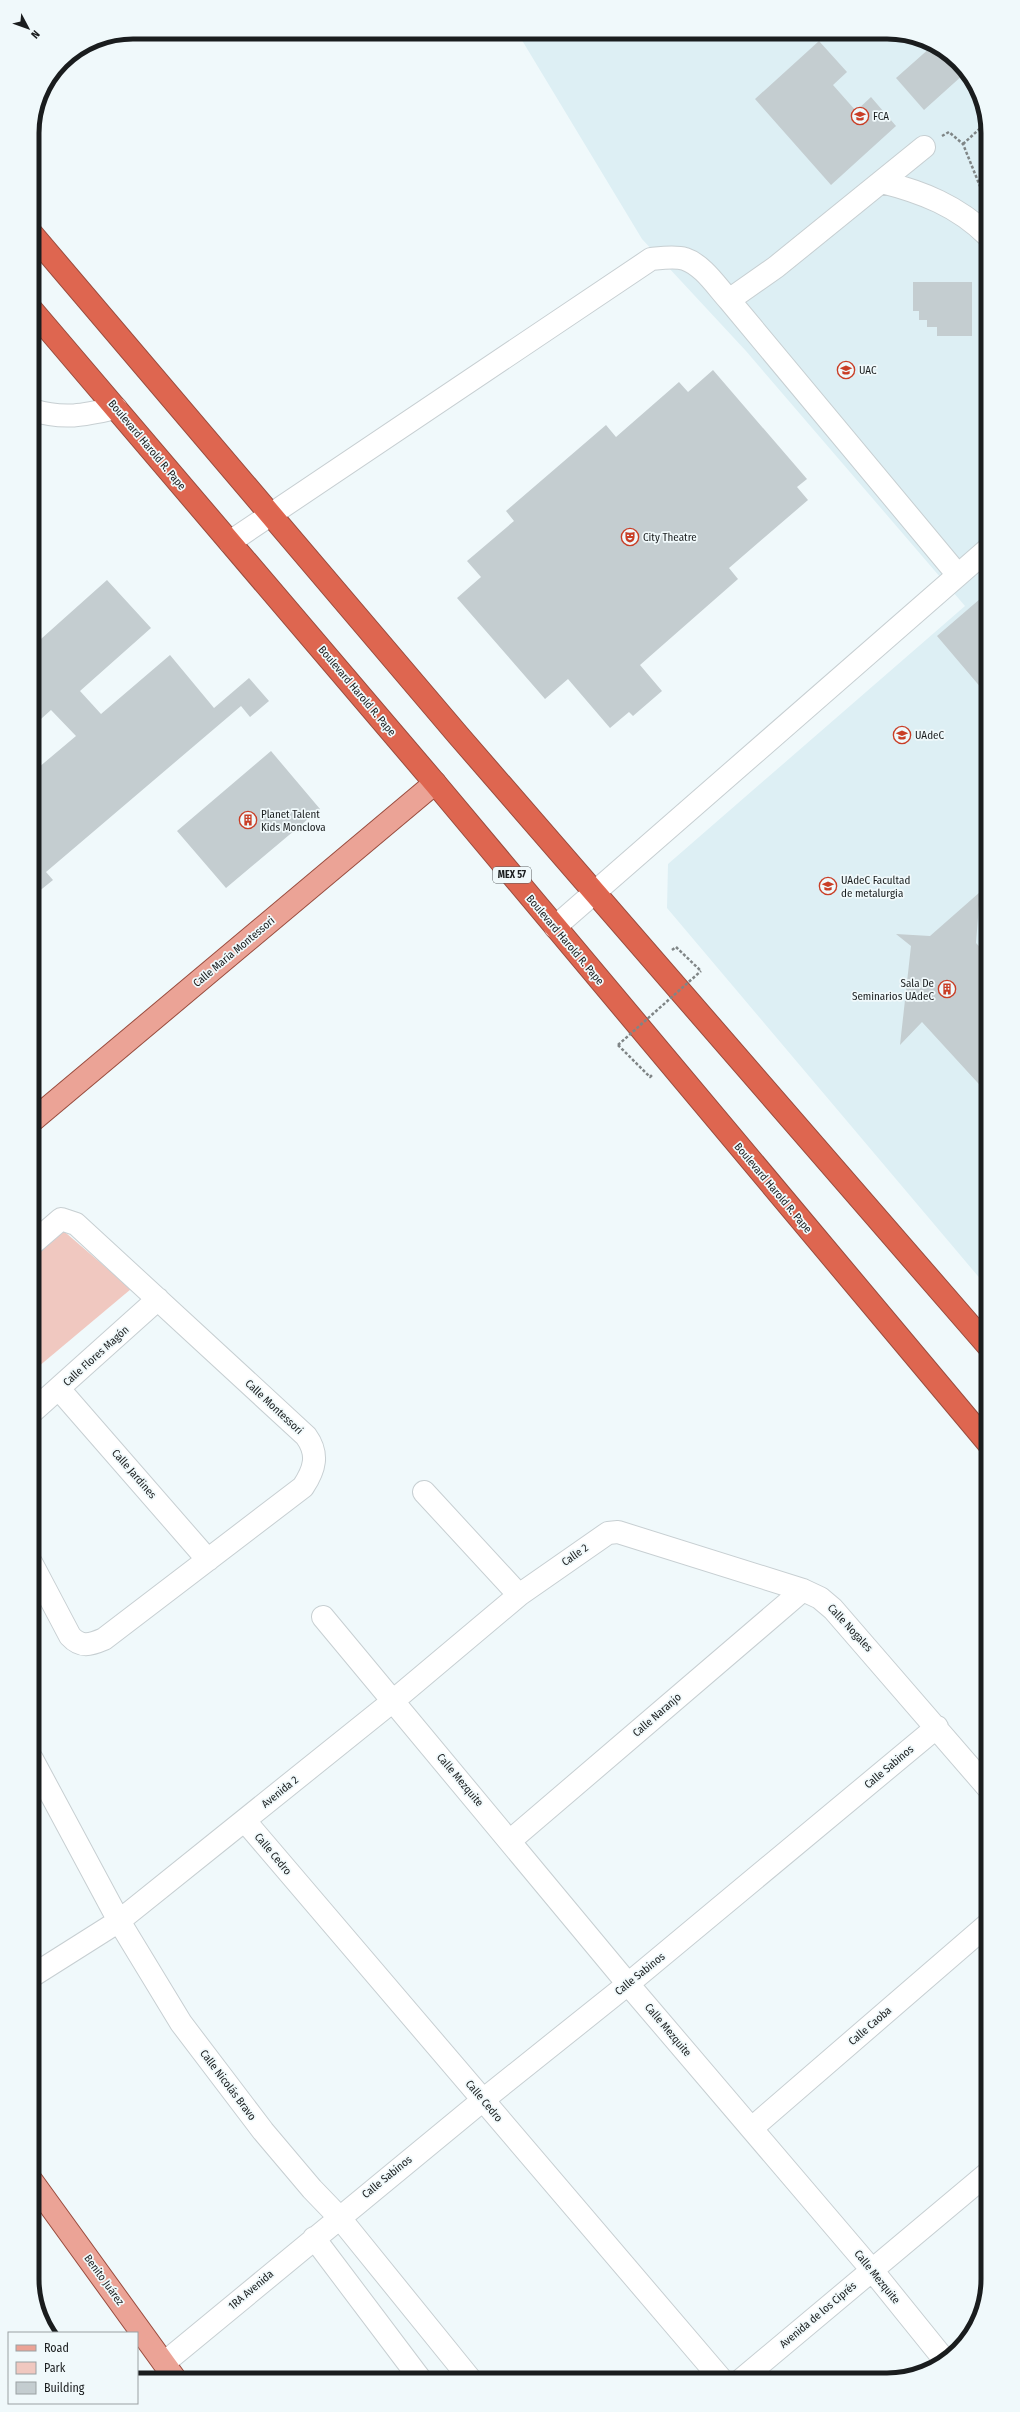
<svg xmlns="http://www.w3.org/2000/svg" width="1020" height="2412" font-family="'Fira Sans Condensed',sans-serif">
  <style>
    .built { fill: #ddeff4 }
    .green { fill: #f0c8c0 }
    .building { fill: #c4cdd0 }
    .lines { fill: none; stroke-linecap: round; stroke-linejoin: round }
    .minor-casing { stroke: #c7cfd2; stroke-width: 24 }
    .major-casing { stroke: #994c3e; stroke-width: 24 }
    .highway-casing { stroke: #994c3e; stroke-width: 24 }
    .path { stroke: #7f8586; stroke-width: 2.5; stroke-dasharray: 3 2; stroke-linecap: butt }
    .minor { stroke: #fff; stroke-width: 22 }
    .major { stroke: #eba396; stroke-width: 22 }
    .highway { stroke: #de6650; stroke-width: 22 }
    .path-bridge { stroke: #7f8586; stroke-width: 2.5; stroke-dasharray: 3 2; stroke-linecap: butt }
    .labels { text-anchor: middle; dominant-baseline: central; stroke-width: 3.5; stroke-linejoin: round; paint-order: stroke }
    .shield { fill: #f0f9fb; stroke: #5a5f60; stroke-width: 1 }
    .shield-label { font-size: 10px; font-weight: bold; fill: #1a1d1e }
    .poi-label { font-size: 11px; fill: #1a1d1e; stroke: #f0f9fb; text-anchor: start }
    .street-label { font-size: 11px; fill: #1a1d1e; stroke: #f0f9fb }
    .rim { fill: none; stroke: #1a1d1e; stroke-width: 5 }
  </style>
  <rect width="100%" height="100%" fill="#f0f9fb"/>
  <path class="built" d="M517,32H894L949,53L983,101L988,133V1288L667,908L668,864L965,606L746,351L642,239Z"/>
  <path class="green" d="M59,1227L131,1289L32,1372V1249Z"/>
  <path class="building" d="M819,41L847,72L833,85L856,111L871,97L896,126L831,185L755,99Z
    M931,47L949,53L964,74L924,110L896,78Z
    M913,282H972V336H937V327H927V320H919V311H913Z
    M713,370L807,479L797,487L808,500L729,568L738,579L640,665L662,691L633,716L629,712L610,728L568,679L545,699L457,598L481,577L467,561L514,521L506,511L606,425L616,437L679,382L688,392Z
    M107,580L151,628L80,691L101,714L170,655L214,708L249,678L269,701L250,717L241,706L46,872L53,880L32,897V773L76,736L51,710L32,727V647Z
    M988,592V696L937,636Z
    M271,751L320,809L226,888L177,831Z
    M980,892L976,943L988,956V1094L922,1022L900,1045L911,946L896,934L930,936Z"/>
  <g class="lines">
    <defs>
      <path id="minor" d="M882,182C922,192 958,206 988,236
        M729,300L776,267L924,147
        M32,410C64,420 85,415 116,408
        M230,542L651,259C662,258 675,256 685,259C703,265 717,287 729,300L958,575
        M555,927L988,549
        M59,1389L208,1560
        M32,1412L158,1299
        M424,1492L519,1595
        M32,1564L70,1636C81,1648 90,1645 104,1639L303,1487C315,1469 319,1454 306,1436L76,1224L61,1219L32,1244
        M323,1617L628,1984L872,2270L943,2358
        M32,1759L119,1921L181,2023L263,2131L312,2189L339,2217L471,2380
        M245,1821L722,2380
        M511,1840L803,1590
        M32,1976L119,1921L393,1701L519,1595L608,1533L618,1532L803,1590L820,1598L833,1609L988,1788
        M752,2128L988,1924
        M314,2238L421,2380
        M164,2363L483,2100L628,1984L937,1727
        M741,2380L988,2173"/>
      <path id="major" d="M32,1121L435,783
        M32,2181L176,2380"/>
      <path id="highway" d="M32,234L458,735L988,1346
        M32,310L435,783L988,1443"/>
    </defs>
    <use href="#minor" class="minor-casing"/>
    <use href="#major" class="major-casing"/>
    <use href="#highway" class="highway-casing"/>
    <path class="path" d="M942,136L949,132L963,144L988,206
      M963,144L986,123
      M672,950L676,947L701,971
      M618,1045L650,1077L653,1074"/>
    <use href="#minor" class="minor"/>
    <use href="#major" class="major"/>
    <use href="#highway" class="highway"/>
    <path class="path-bridge" d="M618,1045L701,971"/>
  </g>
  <defs>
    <symbol id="university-ring" viewBox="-11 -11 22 22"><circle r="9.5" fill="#f0f9fb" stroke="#c93e26" stroke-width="1.5"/><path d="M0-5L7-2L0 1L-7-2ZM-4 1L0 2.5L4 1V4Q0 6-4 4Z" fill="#c93e26"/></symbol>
    <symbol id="theatre-ring" viewBox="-11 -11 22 22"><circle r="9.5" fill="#f0f9fb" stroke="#c93e26" stroke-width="1.5"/><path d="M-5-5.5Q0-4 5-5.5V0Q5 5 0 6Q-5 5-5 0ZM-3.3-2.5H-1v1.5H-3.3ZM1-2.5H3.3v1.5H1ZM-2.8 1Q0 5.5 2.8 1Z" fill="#c93e26"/></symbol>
    <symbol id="building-ring" viewBox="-11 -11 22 22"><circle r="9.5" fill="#f0f9fb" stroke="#c93e26" stroke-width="1.5"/><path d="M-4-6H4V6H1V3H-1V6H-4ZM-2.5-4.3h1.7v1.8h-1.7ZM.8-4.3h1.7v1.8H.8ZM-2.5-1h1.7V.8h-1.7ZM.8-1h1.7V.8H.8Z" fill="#c93e26"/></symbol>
  </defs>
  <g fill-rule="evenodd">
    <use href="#university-ring" x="850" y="106" width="20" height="20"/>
    <use href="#university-ring" x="836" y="360" width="20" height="20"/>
    <use href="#theatre-ring" x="620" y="527" width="20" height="20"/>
    <use href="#university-ring" x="892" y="725" width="20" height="20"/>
    <use href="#building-ring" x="238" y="810" width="20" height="20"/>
    <use href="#university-ring" x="818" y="876" width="20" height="20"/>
    <use href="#building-ring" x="937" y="979" width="20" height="20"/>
  </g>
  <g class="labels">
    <rect class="shield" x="493" y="867" width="38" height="16" rx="3"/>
    <g class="shield-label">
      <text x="512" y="875">MEX 57</text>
    </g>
    <g class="poi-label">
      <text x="873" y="116">FCA</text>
      <text x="859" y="370">UAC</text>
      <text x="643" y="537">City Theatre</text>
      <text x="915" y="735">UAdeC</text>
      <text x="261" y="814">Planet Talent<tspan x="261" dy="13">Kids Monclova</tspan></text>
      <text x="841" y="880">UAdeC Facultad<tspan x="841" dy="13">de metalurgia</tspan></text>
      <text x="934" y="983" text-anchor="end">Sala De<tspan x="934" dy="13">Seminarios UAdeC</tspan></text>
    </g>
    <g class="street-label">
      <text transform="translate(147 445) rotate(50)">Boulevard Harold R. Pape</text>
      <text transform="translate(357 691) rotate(50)">Boulevard Harold R. Pape</text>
      <text transform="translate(565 940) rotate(50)">Boulevard Harold R. Pape</text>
      <text transform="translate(234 952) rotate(-40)">Calle María Montessori</text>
      <text transform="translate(773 1188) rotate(50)">Boulevard Harold R. Pape</text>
      <text transform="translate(96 1356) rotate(-42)">Calle Flores Magón</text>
      <text transform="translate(274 1407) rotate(43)">Calle Montessori</text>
      <text transform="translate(134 1474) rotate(49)">Calle Jardines</text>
      <text transform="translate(575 1555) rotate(-35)">Calle 2</text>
      <text transform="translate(850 1628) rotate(47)">Calle Nogales</text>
      <text transform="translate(657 1715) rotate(-41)">Calle Naranjo</text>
      <text transform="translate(889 1767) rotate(-40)">Calle Sabinos</text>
      <text transform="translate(460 1780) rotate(50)">Calle Mezquite</text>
      <text transform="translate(280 1792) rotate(-39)">Avenida 2</text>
      <text transform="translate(273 1854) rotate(50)">Calle Cedro</text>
      <text transform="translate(640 1974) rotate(-39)">Calle Sabinos</text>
      <text transform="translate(870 2026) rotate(-41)">Calle Caoba</text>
      <text transform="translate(668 2030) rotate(50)">Calle Mezquite</text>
      <text transform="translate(228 2085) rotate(53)">Calle Nicolás Bravo</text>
      <text transform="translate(484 2101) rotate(50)">Calle Cedro</text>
      <text transform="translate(387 2177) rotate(-39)">Calle Sabinos</text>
      <text transform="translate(877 2277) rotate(51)">Calle Mezquite</text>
      <text transform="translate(104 2280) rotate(54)">Benito Juárez</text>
      <text transform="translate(251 2290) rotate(-40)">1RA Avenida</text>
      <text transform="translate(818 2315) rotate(-40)">Avenida de los Ciprés</text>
    </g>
  </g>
  <path d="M0 0H1020V2412H0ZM133 39H887A94 94 0 0 1 981 133V2279A94 94 0 0 1 887 2373H133A94 94 0 0 1 39 2279V133A94 94 0 0 1 133 39Z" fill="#f0f9fb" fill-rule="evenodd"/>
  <path class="rim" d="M133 39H887A94 94 0 0 1 981 133V2279A94 94 0 0 1 887 2373H133A94 94 0 0 1 39 2279V133A94 94 0 0 1 133 39Z"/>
  <rect x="8" y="2332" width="130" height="72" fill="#f0f9fb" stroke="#9aa1a3"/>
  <rect x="16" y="2345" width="20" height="6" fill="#eba396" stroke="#9aa1a3"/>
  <text x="44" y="2352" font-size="12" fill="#1a1d1e">Road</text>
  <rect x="16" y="2362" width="20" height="12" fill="#f0c8c0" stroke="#9aa1a3"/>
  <text x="44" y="2372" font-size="12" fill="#1a1d1e">Park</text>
  <rect x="16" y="2382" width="20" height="12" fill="#c4cdd0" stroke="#9aa1a3"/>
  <text x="44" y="2392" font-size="12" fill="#1a1d1e">Building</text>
  <g transform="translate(28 28) rotate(131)" stroke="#f0f9fb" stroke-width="3" paint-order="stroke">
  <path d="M0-3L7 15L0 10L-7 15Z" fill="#1a1d1e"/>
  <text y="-6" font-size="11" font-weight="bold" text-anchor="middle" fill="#1a1d1e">N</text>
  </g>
</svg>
